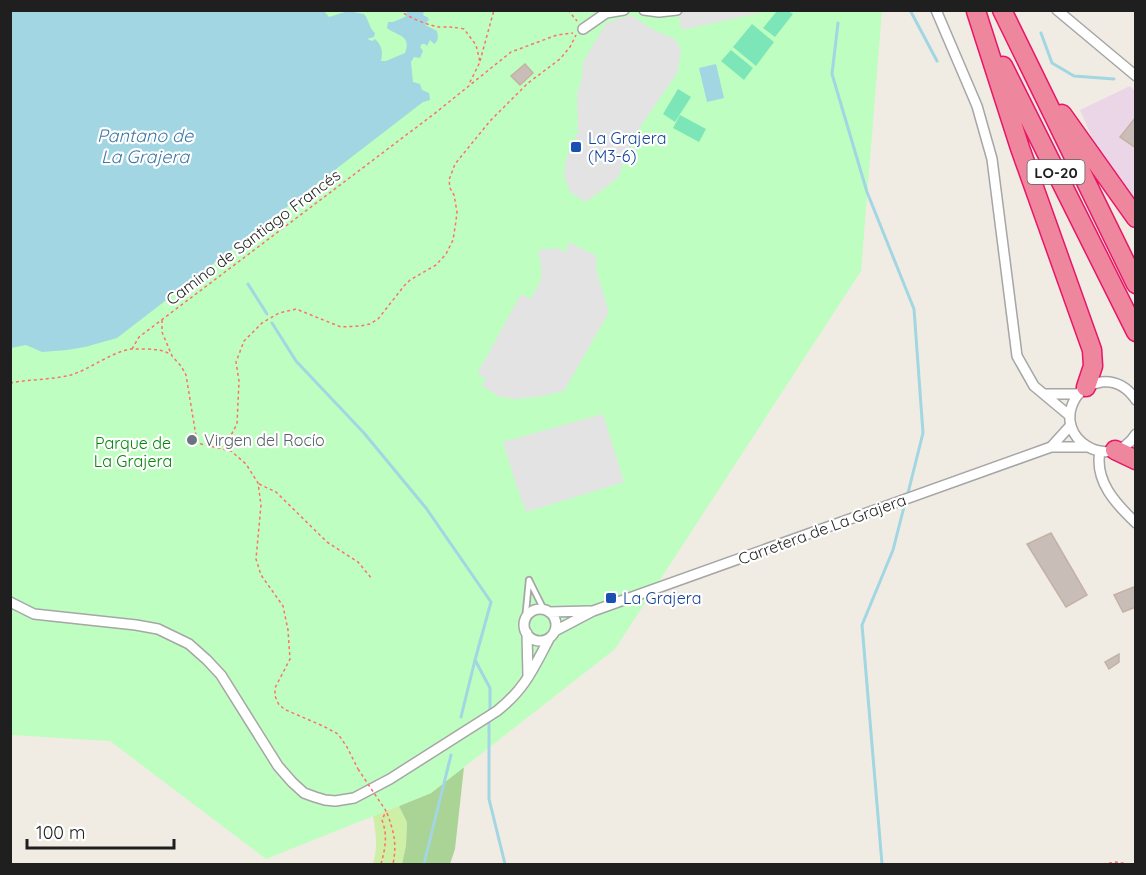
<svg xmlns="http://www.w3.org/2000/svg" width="1146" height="875" font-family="Quicksand,sans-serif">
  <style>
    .industrial { fill: #ead6e7 }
    .grass { fill: #cdefa6 }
    .forest { fill: #aad396 }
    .park { fill: #befec0 }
    .pitch { fill: #7ce6b8 }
    .parking { fill: #e3e3e3 }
    .water { fill: #a1d6e2 }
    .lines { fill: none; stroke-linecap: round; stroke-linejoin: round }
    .stream { stroke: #a1d6e2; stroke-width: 3 }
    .building { fill: #c9beb7; stroke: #c3b1a5; stroke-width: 1.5 }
    .lane-casing { stroke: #a6a6a6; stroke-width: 8 }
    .street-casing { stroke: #a6a6a6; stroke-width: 12 }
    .highway-casing { stroke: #e91668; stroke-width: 21 }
    .path { stroke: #ff7067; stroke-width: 1.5; stroke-dasharray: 3 3; stroke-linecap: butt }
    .lane { stroke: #fff; stroke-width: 4.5 }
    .street { stroke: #fff; stroke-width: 9 }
    .highway { stroke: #ee869e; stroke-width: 18 }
    .path-bridge { stroke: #ff7067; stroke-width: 1.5; stroke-dasharray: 3 3; stroke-linecap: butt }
    .transit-dot { fill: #1a4fb4; stroke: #fff; stroke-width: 2 }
    .worship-dot { fill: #6b7280; stroke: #fff; stroke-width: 2 }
    .labels { text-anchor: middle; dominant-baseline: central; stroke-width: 4.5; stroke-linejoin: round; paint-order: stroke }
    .shield { fill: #fff; stroke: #626262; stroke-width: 1.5 }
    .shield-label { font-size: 15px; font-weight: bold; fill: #1f1f1f }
    .transit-label { font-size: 16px; fill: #164399; stroke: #fff; text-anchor: start }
    .street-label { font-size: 16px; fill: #1f1f1f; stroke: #fff }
    .worship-label { font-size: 16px; fill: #5b616d; stroke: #fff; text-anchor: start }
    .park-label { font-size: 16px; fill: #038708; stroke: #fff }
    .water-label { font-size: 18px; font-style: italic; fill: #3e77a6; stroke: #fff }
  </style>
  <rect width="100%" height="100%" fill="#f0ece4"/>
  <path class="industrial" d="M1130,86L1135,91V203L1097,149L1080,110Z"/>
  <path class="grass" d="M399,806L407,821L406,846L402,864H373C378,848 376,833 373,816Z"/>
  <path class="forest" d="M464,767L455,849L450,864H402L406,846L407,822L399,806L431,793Z"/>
  <path class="park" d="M10,11H882L861,271L615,649L431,793L266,859L110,741L11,735Z"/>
  <path class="pitch" d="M777,11H788L793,14L775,37L763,28Z
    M752,24L774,42L756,66L733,47Z
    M731,50L753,68L744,80L721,61Z
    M678,89L691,97L675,122L663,114Z
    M680,115L706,129L699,142L673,128Z"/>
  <path class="parking" d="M677,10L767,11L682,30Z
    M631,15L652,29L676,40L681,51L677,73L634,136L618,178L586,202L571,193L564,176L566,159L578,132L577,94L582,78L583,62L606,23Z
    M569,242L597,256L596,269L609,312L564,391L538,397L515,399L500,397L482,386L486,379L477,374L521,294L531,299L541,279V267L538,250L557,248L566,252Z
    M603,414L624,482L526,512L514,478L503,442Z"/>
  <path class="water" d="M324,11L329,17L348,11L364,14C369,20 369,28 375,33L374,37L367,39L372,41L375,39C382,46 383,51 381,61H386L405,53C412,35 397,36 387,28L388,22H393L405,17L407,13L404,11H424L423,15L427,17L429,19L425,25L437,31C438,36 439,41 434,44L430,40L427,46L425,44H422L420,47L423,51L420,58L414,57L411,62L413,82L420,84L422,90L429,93L430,100L423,102L117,338L85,347L67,350L42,352L26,345L11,348V11Z
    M716,64L724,98L707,102L699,68Z"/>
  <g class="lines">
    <path class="stream" d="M910,10L937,61
      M838,23L832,74L867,192L914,309L923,433L907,497
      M1041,33L1052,63L1074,76L1114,79
      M248,284L267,314
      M272,323L296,361L364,433L426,508L491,602L475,660L461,717
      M475,660L490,688V712
      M489,718V799L505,864
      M424,864L451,755
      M882,864L862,625L893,550L905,503"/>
  </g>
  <path class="building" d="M525,64L533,73L520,85L511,76Z
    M1136,117V148L1120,137Z
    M1051,533L1087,595L1066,607L1027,544Z
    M1136,586V607L1123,612L1114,595Z
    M1119,654V662L1109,669L1105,662Z"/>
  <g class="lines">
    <defs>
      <path id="lane" d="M529,580L544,610
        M525,621L529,580"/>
      <path id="street" d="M644,10L659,12L677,10
        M936,10L977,106L992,159L1017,356L1034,386L1070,416
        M1057,10L1136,76
        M583,29L606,13L624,10
        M1046,394H1079
        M1136,400C1128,388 1116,380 1101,382C1090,384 1080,389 1075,399C1052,439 1111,474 1136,434
        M1051,447L1071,425
        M1100,451C1094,481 1116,504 1136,523
        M10,602L34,614L136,625L158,629L189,644L207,660L221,675L278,766L292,782L304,793L315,797L325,800L335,801L354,798L390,779L497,711C525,689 533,669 549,639
        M524 625a16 16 0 1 1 32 0a16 16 0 1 1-32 0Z
        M549,612L590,611
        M555,631L593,611L1051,447H1086
        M527,633L528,676"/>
      <path id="highway" d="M1002,10L1136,284
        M976,11L1020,148L1092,350L1093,366L1086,387
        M1003,66L1136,332
        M1062,114L1136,218
        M1115,450L1136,460"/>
    </defs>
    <use href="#lane" class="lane-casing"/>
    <use href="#street" class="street-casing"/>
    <use href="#highway" class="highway-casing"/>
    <path class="path" d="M399,10C408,17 429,26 440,27C449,27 455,27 464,29L476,45L480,62L469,84
      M568,10L577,21
      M480,61L494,10
      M162,320V332L172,356L181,366L186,375L196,436L201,444L231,451L246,464L258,483L261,505L256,559L261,575L283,606L288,630L290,659L275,688V696L279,705L286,710L323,726L338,734L347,747L358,769
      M132,349L139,337L434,114L511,52L557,35L573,33
      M10,383C30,379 51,380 71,375C90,369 112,352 131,349C135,349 140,349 145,349C155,349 163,350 172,355
      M220,448L229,439L237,424L239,381L236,362L244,341L262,323L279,313L296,309L341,327L360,326L370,324L378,319L404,286L410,280L436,265L446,254L453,240L456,221L457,212L454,195L450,188L449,180L455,164L490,121L528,83L560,59L570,47L576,35
      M259,484L276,492L327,542L358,562L372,579
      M387,813C394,832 397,844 393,864
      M381,864C385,849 388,836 382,820L386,811
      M1103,864L1116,862L1129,864"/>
    <use href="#lane" class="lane"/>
    <use href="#street" class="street"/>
    <use href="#highway" class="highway"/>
    <path class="path-bridge" d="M358,769L386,811"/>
  </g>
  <g class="transit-dot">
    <rect x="570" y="141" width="12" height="12" rx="3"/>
    <rect x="605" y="592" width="12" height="12" rx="3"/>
  </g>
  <circle class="worship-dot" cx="192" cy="440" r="6"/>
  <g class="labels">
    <rect class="shield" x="1027.5" y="160" width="57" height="24" rx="4.5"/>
    <g class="shield-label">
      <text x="1056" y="172">LO-20</text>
    </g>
    <g class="transit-label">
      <text x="588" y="138">La Grajera<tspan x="588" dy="18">(M3-6)</tspan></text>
      <text x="623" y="598">La Grajera</text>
    </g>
    <g class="street-label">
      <text transform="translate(253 237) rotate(-37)">Camino de Santiago Francés</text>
      <text transform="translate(822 529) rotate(-20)">Carretera de La Grajera</text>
    </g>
    <g class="worship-label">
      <text x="204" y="440">Virgen del Rocío</text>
    </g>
    <g class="park-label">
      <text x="133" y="443">Parque de<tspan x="133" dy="18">La Grajera</tspan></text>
    </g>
    <g class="water-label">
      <text x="145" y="135">Pantano de<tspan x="145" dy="21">La Grajera</tspan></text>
    </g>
  </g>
  <rect width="1146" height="875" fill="none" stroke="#1f1f1f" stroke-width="24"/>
  <path d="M27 839v9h147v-9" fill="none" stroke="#1f1f1f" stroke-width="3"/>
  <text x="36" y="839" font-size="18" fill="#1f1f1f" stroke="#ffffff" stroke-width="4.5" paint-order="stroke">100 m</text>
</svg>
